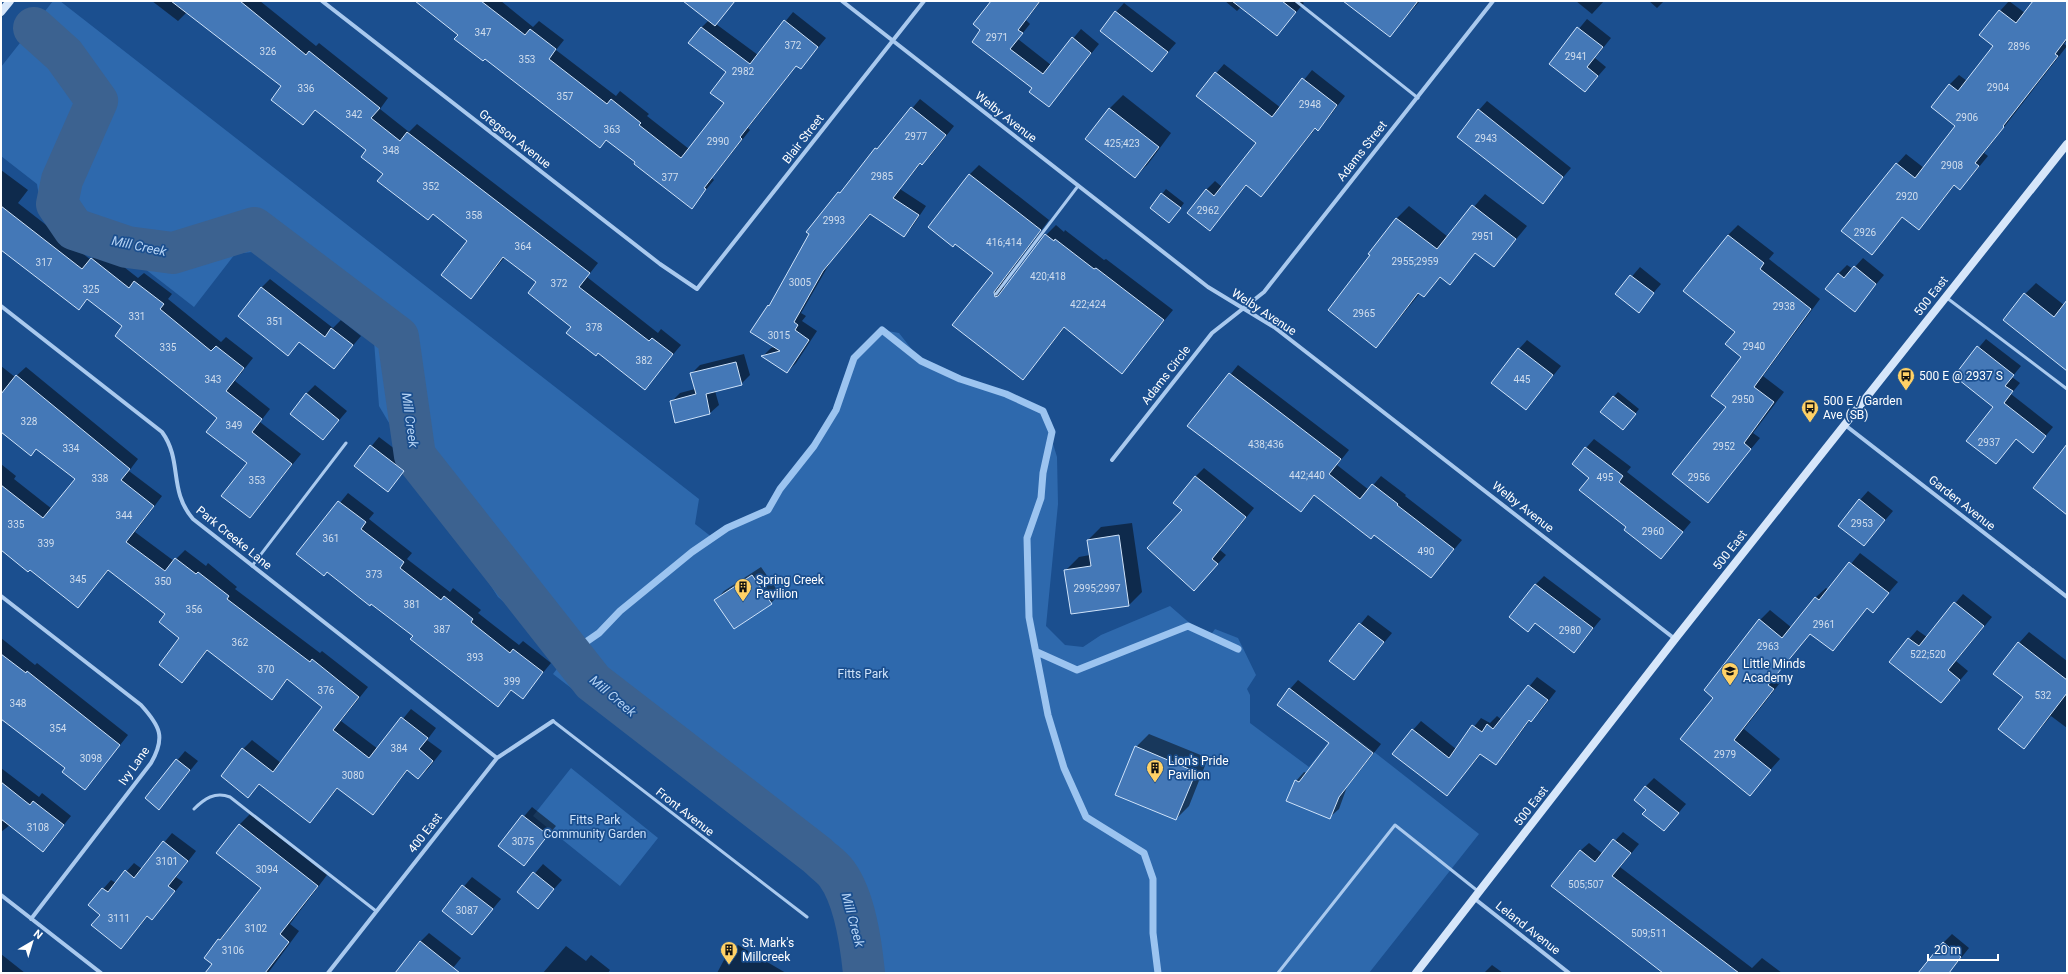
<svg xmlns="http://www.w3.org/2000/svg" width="2068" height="974" font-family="Roboto,sans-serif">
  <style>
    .green { fill: #2e69ad }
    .shadow { fill: #0007 }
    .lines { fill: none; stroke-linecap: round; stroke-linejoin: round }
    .stream { stroke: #9cc4f0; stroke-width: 7 }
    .river { stroke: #3c6290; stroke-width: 42 }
    .building { fill: #4478b7; stroke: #cfe3fa }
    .lane { stroke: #a9c9ee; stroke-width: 3 }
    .street { stroke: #a9c9ee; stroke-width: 4 }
    .secondary { stroke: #d6e6fa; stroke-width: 8 }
    .labels { text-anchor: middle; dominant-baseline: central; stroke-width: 3.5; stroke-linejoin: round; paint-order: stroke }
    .number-label { font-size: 10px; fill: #d0dded }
    .street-label { font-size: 12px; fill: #fff; stroke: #1b4f8f }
    .poi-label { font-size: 12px; fill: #fff; stroke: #1b4f8f; text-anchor: start }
    .park-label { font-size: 12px; fill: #cfe3fa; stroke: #1b4f8f }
    .water-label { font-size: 13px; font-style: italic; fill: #b5d3f5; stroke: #1b4f8f }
  </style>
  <rect width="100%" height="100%" fill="#1b4f8f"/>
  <path class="green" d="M53,1H60L699,499L695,524L713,538L768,510L836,410L854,358L882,330L899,333L921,361L960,379L1006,394L1043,411L1057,457L1058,504L1046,626L1065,645L1083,647L1101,635L1170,606L1208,639L1215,629L1238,638L1256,675L1247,689L1250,695V723L1309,767L1341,726L1479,834L1369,973H847L840,928L832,897L814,876L553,674L566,657L498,597L435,499L410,480L417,470L379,406L374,341L260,251L235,254L194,307L131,258L57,232L41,209L37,184L1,156V67Z
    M571,768L658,838L620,886L533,816Z"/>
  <path class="shadow" d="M152,1H260L316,46L319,43L388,98L380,109L409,132L417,124L598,263L587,277L658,333L661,329L681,345L645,388L572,327L537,282L505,257L471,297L469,241L384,174L368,150L316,109L303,123L283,86L187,12L178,21Z
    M417,1H501L533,27L539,21L564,40L556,50L616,96L620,91L649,114L647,116L689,149L725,103L727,72L701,28L709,20L690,1H735L716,24L758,55L793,12L826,38L801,68L797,65L748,128L750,130L712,178L714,180L692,207L607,139L600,146Z
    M994,1H1041L1026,20L1030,24L1018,39L1051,65L1081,29L1099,44L1049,106L982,30Z
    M1225,1H1301L1304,3L1277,35L1241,7L1237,11Z
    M1345,1H1420L1389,36Z
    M1576,1H1604L1592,14Z
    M1649,1H1664L1657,8Z
    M2009,1L2025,13L2034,1H2067V40L2064,44L2067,46L1984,153L1988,156L1969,179L1960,189L1955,185L1919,228L1903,216L1872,254L1897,164L1906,154L1924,168L1957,126L1949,85L1959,75L1967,81L1995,46L2000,11Z
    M1124,3L1176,43L1152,71L1116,12Z
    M1587,19L1611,38L1595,58L1606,67L1585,91L1550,64Z
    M1224,64L1281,108L1312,70L1345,96L1326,121L1318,129L1316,128L1261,196L1247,185L1210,230L1206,190L1215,181L1222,187L1257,143L1197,96Z
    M1123,95L1171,133L1148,164L1135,177L1086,139L1110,108Z
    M920,99L954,126L931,155L922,164L921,163L900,189L926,206L912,227L904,236L871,214L831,261L801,313L806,316L802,321L817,331L796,363L787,372L763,356L771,348L775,347L768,306L773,301L811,234L808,232Z
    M1487,101L1571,168L1542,202L1479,110Z
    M979,165L1049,220L1003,282L1004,288L1006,287L1046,235L1056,225L1064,232L1065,230L1104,260L1106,259L1173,310L1122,372L1065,327L1023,379L954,325L994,273L969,175Z
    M1,170L28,190L18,203L91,260L101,249L138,278L144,273L172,294L168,299L221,342L226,337L253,358L235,381L270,409L260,422L301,454L250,517L248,463L218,418L124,326L89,298L78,309L1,249Z
    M1166,189L1184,203L1173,218L1151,208Z
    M1485,194L1527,226L1494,266L1476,252L1450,283L1441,277L1424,296L1420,293L1387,334L1375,346L1372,255L1370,254L1397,218L1409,206L1448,237Z
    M1738,225L1774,253L1769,259L1820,299L1763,376L1784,392L1753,433L1760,438L1708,501L1727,407L1742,356L1728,235Z
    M1863,258L1884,275L1854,310L1838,274L1847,265L1853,269Z
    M1640,267L1661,284L1638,311L1617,294Z
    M270,279L333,328L341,320L361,336L334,368L300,341L288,354L262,287Z
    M2036,283L2064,305L2067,301V369L2025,294Z
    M1986,339L2021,366L2012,377L2020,383L2011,394L2053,427L2033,451L2017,438L1996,463L1994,407L1955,376Z
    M1527,340L1561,366L1526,409L1519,349Z
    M744,354L750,375L741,384L715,391L719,405L710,413L676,422L671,402L680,393L695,389L692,373L700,365Z
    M1238,365L1349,450L1337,465L1369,490L1381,476L1406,495L1405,496L1462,540L1431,577L1375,534L1316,494L1301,511L1189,426Z
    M1,366L15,377L26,367L138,459L129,471L162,496L135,532L174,561L185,550L206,566L208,563L237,587L235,589L320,653L322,651L368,687L341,721L378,749L411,709L436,728L427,740L442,751L428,769L418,778L408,770L373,814L338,788L310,822L260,784L248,796L243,749L252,740L281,763L324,707L288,679L272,698L208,650L182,682L181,637L166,614L109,570L78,606L1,548V464L16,476L14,479L52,509L76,479L37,448L31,454L1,430Z
    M315,385L347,411L323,439L306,394Z
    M1618,392L1639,409L1627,424L1601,411Z
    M379,437L412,462L388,491L355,466Z
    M1594,439L1631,467L1627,472L1691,522L1661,558L1628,527L1590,478L1586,448Z
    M1204,468L1254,508L1220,550L1226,555L1202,581L1183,510L1195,477Z
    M1868,491L1893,511L1864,545L1860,500Z
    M348,493L374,513L369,519L412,553L407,559L450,592L453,588L481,610L478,613L519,645L523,641L551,663L522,698L512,690L498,705L414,636L327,571L298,554Z
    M1132,523L1142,592L1129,605L1072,613L1066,570L1079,557L1090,555L1088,540L1101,527Z
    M1860,553L1898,582L1873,611L1868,607L1833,650L1811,633L1777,674L1783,679L1744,729L1780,759L1749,794L1714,697L1760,620L1770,610L1792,628L1816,597L1826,588L1829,590Z
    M761,567L780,594L771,603L716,600L724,591Z
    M1544,576L1601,619L1574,652L1536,622L1528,630L1535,585Z
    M1963,594L1992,617L1956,661L1968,671L1941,702L1890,661L1917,630L1927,637Z
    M1368,615L1392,633L1354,679L1331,660Z
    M2029,632L2067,661V728L2051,716L2024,748V697L2019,643Z
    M1,638L35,665L37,663L128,735L85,789L66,768L1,717Z
    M1537,677L1556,691L1540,712L1530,720L1504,755L1496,764L1481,754L1447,795L1413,730L1421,721L1456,749L1481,718L1490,723L1497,716L1502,720Z
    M1298,680L1381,744L1347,787L1339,809L1330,817L1296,781L1304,772L1307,773L1330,743L1290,689Z
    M1149,734L1208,758L1189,806L1176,819L1136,747Z
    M185,751L198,761L159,808L146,798Z
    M1,768L39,797L42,793L71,816L43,850L10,825L1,832Z
    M1654,778L1686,804L1664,830L1647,809L1645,787Z
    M532,807L556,826L523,865L499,846Z
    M250,814L327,875L290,924L299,931L268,973H206L213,964L219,940L263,888L239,825Z
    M1623,832L1639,844L1620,867L1752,968L1762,958L1782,973H1665L1580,851L1589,843L1603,854Z
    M172,833L196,851L176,877L183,882L160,910L152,919L148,916L121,948L101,914L89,905L111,880L116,883L134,863L142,869Z
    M543,864L562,880L538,907L519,892Z
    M472,877L501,899L472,934L443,911Z
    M429,933L461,958L449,973H406L420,942Z
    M1952,934L1969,948L1949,973H1923L1943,943Z
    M738,945L786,973H717L725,958Z
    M566,946L586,961L591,955L610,970L608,973H543Z
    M1,954L25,973H1Z
    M1492,965L1503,973H1484Z"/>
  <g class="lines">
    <path class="stream" d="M1037,652L1077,670L1188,626L1238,649
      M570,653L599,633L620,611L692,552L727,528L768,510L780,489L814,446L836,410L854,358L882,330L921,361L960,379L1006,394L1043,411L1052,432L1043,473L1041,498L1027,538L1029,617L1048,715L1064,768L1086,817L1144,853L1153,879V933L1158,973"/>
    <path class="river" d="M34,28L64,55L97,101L62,180L57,204L74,229L127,247L173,253L254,228L398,337L415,456L593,682L817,855C823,861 832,867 837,874C855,899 861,943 864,973"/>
  </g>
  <path class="building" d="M171,1H240L306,55L309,51L380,108L371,118L400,141L407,132L590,273L579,287L649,341L652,338L673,354L645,390L598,353L596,356L566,333L571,327L528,293L536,282L503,257L471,299L441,275L467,241L433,214L428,220L377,181L383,174L361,157L366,150L315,110L303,125L271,100L281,86Z
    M415,1H481L525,35L530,29L556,49L549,59L607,104L611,99L641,123L639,125L681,158L724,103L710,93L726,72L688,43L701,27L750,64L784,20L818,47L801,69L796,66L740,137L742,139L704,188L706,189L692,209L634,164L635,162L606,140L600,148L485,59L483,61L454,39L458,35Z
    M683,1H735L715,26Z
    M991,1H1040L1018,30L1023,33L1010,49L1043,74L1072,37L1091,53L1049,107L1029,92L1032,88L972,42L980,30L973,24Z
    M1232,1H1282L1296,12L1277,36Z
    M1343,1H1418L1390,37Z
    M2033,1H2067V38L2055,54L2058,56L2003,126L2004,127L1975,163L1979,166L1960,190L1954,185L1919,230L1902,217L1872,255L1841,231L1896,163L1915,178L1955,126L1931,107L1949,84L1958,91L1993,46L1979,35L1999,10L2016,23Z
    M1115,11L1168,52L1152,72L1100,31Z
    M1577,27L1603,47L1587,67L1598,76L1585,92L1549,64Z
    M1215,72L1272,117L1302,78L1337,105L1318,131L1315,128L1261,197L1246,185L1210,231L1187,213L1206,189L1214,196L1256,143L1196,96Z
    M911,107L946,135L922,165L920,163L893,198L919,215L904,237L870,214L823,271L794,322L798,325L795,330L809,340L787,373L761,356L780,351L750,332L768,305L769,306L809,234L806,232L838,192L840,193L875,148L877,149Z
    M1109,108L1159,147L1135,178L1085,139Z
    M1478,109L1563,177L1543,204L1457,137Z
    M969,174L1041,230L994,292L995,297L998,296L1045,234L1054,241L1055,239L1094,269L1096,268L1164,320L1122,374L1064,327L1023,380L952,325L993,273L955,244L953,247L928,227Z
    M1161,193L1181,208L1169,223L1150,208Z
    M1472,205L1516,239L1494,267L1475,253L1450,285L1440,277L1424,297L1418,293L1376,348L1328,310L1370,255L1368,254L1396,218L1437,249Z
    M1,206L82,269L91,258L129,288L134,281L164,304L160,309L211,351L216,346L244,368L226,391L262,419L252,432L292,464L250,518L221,496L247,463L206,432L217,418L115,336L122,326L87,299L79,310L1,250Z
    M1728,235L1764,263L1760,269L1811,309L1754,387L1774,402L1744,443L1751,449L1708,503L1672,474L1726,407L1711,396L1741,357L1725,344L1735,332L1683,291Z
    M1854,266L1876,284L1855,312L1825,289L1838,273L1844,278Z
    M1630,275L1654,293L1639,313L1615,294Z
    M261,287L325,337L331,328L353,345L334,369L299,342L288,356L238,316Z
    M2024,293L2054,317L2067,300V371L2003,320Z
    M1977,346L2014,375L2005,386L2013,391L2004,403L2046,436L2033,453L2016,439L1996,464L1966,441L1993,407L1954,376Z
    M1518,348L1553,375L1526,410L1491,383Z
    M736,362L742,385L706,394L710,414L675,423L670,401L696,394L690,373Z
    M1229,373L1341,459L1329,474L1360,499L1372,484L1398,504L1397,505L1454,549L1431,578L1374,535L1371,539L1314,495L1301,512L1187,426Z
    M16,375L130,469L121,480L154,506L126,542L165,571L175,558L196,574L198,572L229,596L227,599L310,662L312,659L359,697L333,730L369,758L401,717L428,738L419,749L433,761L418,779L407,770L373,815L337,788L310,823L259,784L248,798L221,776L242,748L273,772L322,707L287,679L272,700L207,650L182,683L159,665L179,638L159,622L165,614L108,570L78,608L30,570L28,572L1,550V485L43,518L75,479L36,449L31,456L1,432V394Z
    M306,393L339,420L323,440L290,414Z
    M1613,396L1636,414L1623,430L1600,412Z
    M2067,444V515L2033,488Z
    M370,445L404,471L388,492L354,466Z
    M1585,447L1623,476L1619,482L1683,532L1661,559L1624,530L1626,527L1579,490L1589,478L1572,464Z
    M1195,476L1246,517L1212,559L1218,564L1194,591L1147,548L1182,510L1173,503Z
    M1859,499L1885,520L1864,546L1838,526Z
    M338,501L366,522L361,529L404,562L400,568L441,600L444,596L473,619L471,622L510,653L513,649L543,672L523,699L511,690L498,707L410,639L413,636L371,604L370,606L327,572L324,576L296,554Z
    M1119,535L1129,606L1071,614L1064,570L1091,566L1087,540Z
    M1849,562L1889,593L1873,613L1867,608L1833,651L1810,634L1768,685L1774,689L1734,740L1771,770L1750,796L1680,739L1713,698L1704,690L1759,619L1782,638L1815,597L1819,600Z
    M752,575L772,604L734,629L714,600Z
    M1535,584L1593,628L1574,653L1535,623L1528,632L1509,617Z
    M1954,602L1984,626L1948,670L1960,680L1941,703L1889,662L1908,638L1919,646Z
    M1359,623L1384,642L1354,680L1329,661Z
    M2018,642L2067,680V693L2024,749L1998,729L2023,697L1993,674Z
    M1,654L26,673L27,671L120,745L85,790L62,772L65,768L1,719Z
    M1528,685L1548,700L1531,722L1529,720L1496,765L1480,754L1447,796L1392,754L1412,729L1449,758L1472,725L1482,732L1487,724L1493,729Z
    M1289,688L1373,753L1339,797L1330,819L1286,801L1295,780L1299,782L1329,743L1277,705Z
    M1135,746L1196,772L1176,820L1115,795Z
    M176,759L190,770L159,810L145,798Z
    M1,782L30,805L33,801L64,825L43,852L1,819Z
    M1645,786L1679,813L1664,831L1642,814L1646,810L1634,800Z
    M522,815L548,835L524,866L498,846Z
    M239,824L318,886L280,934L289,942L265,973H205L212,964L204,958L218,939L220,940L261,888L216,853Z
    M1613,839L1631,853L1612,876L1739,973H1663L1551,886L1580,850L1595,862Z
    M163,841L188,861L168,886L175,891L152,920L147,916L121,949L91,925L100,915L88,905L102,888L108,892L125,870L134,878Z
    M533,872L554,889L538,909L517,892Z
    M462,885L493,909L472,935L442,911Z
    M420,941L460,973H395Z
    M1943,942L1961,957L1949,973H1918Z"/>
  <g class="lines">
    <path class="lane" d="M1296,1L1418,98
      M996,294L1078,186
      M1947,298L2067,389
      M252,566L346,443
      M553,721L807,917
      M194,809C204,799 215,791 230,797L376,911
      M1278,973L1395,825L1479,892"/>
    <path class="street" d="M322,1L660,264L697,289L924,1
      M842,1L1208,287L1274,327L1675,639
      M1,306L162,432C183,461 168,490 193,519L497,758
      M1845,425L2067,597
      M1112,460L1212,333L1264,292L1493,1
      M1,596L141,705C160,726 166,737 151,763L31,919
      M1,895L101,973
      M1475,899L1569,973
      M328,973L497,758L553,721"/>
    <path class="secondary" d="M1,12L10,1
      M1416,973L1675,639L2067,144"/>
  </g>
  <defs>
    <symbol id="bus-pin" viewBox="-11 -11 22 30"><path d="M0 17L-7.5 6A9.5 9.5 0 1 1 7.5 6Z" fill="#ffd166" stroke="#1b4f8f"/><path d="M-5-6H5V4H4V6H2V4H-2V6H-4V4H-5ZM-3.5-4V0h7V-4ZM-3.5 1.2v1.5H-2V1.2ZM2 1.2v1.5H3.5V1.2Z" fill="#111"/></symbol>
    <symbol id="building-pin" viewBox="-11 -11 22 30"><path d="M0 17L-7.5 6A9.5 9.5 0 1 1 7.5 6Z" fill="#ffd166" stroke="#1b4f8f"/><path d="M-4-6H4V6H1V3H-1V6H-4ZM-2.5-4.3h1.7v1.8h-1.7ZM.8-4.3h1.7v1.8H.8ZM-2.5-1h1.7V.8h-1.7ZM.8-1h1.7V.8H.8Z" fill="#111"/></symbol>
    <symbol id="school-pin" viewBox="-11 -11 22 30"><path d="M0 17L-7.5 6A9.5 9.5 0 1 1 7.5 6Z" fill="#ffd166" stroke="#1b4f8f"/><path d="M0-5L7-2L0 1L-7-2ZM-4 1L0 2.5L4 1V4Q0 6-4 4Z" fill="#111"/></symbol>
  </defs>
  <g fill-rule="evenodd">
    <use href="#bus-pin" x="1896" y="366" width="20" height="27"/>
    <use href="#bus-pin" x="1800" y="398" width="20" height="27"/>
    <use href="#building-pin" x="733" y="577" width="20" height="27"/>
    <use href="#school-pin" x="1720" y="661" width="20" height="27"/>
    <use href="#building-pin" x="1145" y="758" width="20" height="27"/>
    <use href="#building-pin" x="719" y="940" width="20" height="27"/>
  </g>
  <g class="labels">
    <g class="number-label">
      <text x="483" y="32">347</text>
      <text x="997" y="37">2971</text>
      <text x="793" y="45">372</text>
      <text x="2019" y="46">2896</text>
      <text x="268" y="51">326</text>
      <text x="1576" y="56">2941</text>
      <text x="527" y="59">353</text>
      <text x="743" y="71">2982</text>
      <text x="1998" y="87">2904</text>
      <text x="306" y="88">336</text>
      <text x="565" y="96">357</text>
      <text x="1310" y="104">2948</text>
      <text x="354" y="114">342</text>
      <text x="1967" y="117">2906</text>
      <text x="612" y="129">363</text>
      <text x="916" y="136">2977</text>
      <text x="1486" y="138">2943</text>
      <text x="718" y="141">2990</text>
      <text x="1122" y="143">425;423</text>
      <text x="391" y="150">348</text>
      <text x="1952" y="165">2908</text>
      <text x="882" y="176">2985</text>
      <text x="670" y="177">377</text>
      <text x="431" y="186">352</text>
      <text x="1907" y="196">2920</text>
      <text x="1208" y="210">2962</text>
      <text x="474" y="215">358</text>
      <text x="834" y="220">2993</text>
      <text x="1865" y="232">2926</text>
      <text x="1483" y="236">2951</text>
      <text x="1004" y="242">416;414</text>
      <text x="523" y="246">364</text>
      <text x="1415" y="261">2955;2959</text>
      <text x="44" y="262">317</text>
      <text x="1048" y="276">420;418</text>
      <text x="800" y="282">3005</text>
      <text x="559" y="283">372</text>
      <text x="91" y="289">325</text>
      <text x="1088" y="304">422;424</text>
      <text x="1784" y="306">2938</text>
      <text x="1364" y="313">2965</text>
      <text x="137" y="316">331</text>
      <text x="275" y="321">351</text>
      <text x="594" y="327">378</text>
      <text x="779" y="335">3015</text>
      <text x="1754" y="346">2940</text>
      <text x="168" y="347">335</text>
      <text x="644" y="360">382</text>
      <text x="213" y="379">343</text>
      <text x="1522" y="379">445</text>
      <text x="1743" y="399">2950</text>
      <text x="29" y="421">328</text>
      <text x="234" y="425">349</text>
      <text x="1989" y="442">2937</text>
      <text x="1266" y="444">438;436</text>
      <text x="1724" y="446">2952</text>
      <text x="71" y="448">334</text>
      <text x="1307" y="475">442;440</text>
      <text x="1605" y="477">495</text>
      <text x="1699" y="477">2956</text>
      <text x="100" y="478">338</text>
      <text x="257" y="480">353</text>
      <text x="124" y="515">344</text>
      <text x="1862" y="523">2953</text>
      <text x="16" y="524">335</text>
      <text x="1653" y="531">2960</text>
      <text x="331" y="538">361</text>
      <text x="46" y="543">339</text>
      <text x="1426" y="551">490</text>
      <text x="374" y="574">373</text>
      <text x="78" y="579">345</text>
      <text x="163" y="581">350</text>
      <text x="1097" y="588">2995;2997</text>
      <text x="412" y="604">381</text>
      <text x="194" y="609">356</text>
      <text x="1824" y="624">2961</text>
      <text x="442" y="629">387</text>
      <text x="1570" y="630">2980</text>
      <text x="240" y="642">362</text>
      <text x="1768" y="646">2963</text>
      <text x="1928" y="654">522;520</text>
      <text x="475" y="657">393</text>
      <text x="266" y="669">370</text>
      <text x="512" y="681">399</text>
      <text x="326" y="690">376</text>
      <text x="2043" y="695">532</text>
      <text x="18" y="703">348</text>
      <text x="58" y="728">354</text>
      <text x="399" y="748">384</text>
      <text x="1725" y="754">2979</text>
      <text x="91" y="758">3098</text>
      <text x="353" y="775">3080</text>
      <text x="38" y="827">3108</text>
      <text x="523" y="841">3075</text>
      <text x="167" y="861">3101</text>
      <text x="267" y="869">3094</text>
      <text x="1586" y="884">505;507</text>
      <text x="467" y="910">3087</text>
      <text x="119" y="918">3111</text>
      <text x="256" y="928">3102</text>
      <text x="1649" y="933">509;511</text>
      <text x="233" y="950">3106</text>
    </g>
    <g class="street-label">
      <text transform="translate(1006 117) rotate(38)">Welby Avenue</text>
      <text transform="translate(515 139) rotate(38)">Gregson Avenue</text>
      <text transform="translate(803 139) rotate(-52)">Blair Street</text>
      <text transform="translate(1362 151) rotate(-52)">Adams Street</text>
      <text transform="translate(1931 296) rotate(-52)">500 East</text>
      <text transform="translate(1264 312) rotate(33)">Welby Avenue</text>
      <text transform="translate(1166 375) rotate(-52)">Adams Circle</text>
      <text transform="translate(1962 503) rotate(38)">Garden Avenue</text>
      <text transform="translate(1523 507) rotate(38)">Welby Avenue</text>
      <text transform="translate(234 538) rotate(39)">Park Creeke Lane</text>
      <text transform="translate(1730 550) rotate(-52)">500 East</text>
      <text transform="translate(134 766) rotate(-55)">Ivy Lane</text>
      <text transform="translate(1531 806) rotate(-52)">500 East</text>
      <text transform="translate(685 812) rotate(38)">Front Avenue</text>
      <text transform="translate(425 833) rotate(-52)">400 East</text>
      <text transform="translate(1528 928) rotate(38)">Leland Avenue</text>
    </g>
    <g class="poi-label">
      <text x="1919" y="376">500 E @ 2937 S</text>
      <text x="1823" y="401">500 E / Garden<tspan x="1823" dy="14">Ave (SB)</tspan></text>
      <text x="756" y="580">Spring Creek<tspan x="756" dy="14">Pavilion</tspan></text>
      <text x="1743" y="664">Little Minds<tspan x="1743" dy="14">Academy</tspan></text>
      <text x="1168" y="761">Lion's Pride<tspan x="1168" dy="14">Pavilion</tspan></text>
      <text x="742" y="943">St. Mark's<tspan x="742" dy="14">Millcreek</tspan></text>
    </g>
    <g class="park-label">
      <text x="863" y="674">Fitts Park</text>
      <text x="595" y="820">Fitts Park<tspan x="595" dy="14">Community Garden</tspan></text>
    </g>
    <g class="water-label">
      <text transform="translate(139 246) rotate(12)">Mill Creek</text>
      <text transform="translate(410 420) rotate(82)">Mill Creek</text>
      <text transform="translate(613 696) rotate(40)">Mill Creek</text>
      <text transform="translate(853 920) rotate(75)">Mill Creek</text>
    </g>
  </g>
  <rect width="2068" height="974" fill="none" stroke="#ffffff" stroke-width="4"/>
  <g transform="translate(32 942) rotate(38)" stroke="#1b4f8f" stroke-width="3" paint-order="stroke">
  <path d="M0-3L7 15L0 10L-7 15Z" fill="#ffffff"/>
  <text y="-6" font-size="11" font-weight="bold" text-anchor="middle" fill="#ffffff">N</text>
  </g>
  <path d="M1928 954v6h70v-6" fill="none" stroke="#ffffff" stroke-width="2"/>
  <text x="1934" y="954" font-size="12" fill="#ffffff" stroke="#1b4f8f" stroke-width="3" paint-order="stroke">20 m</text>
</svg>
